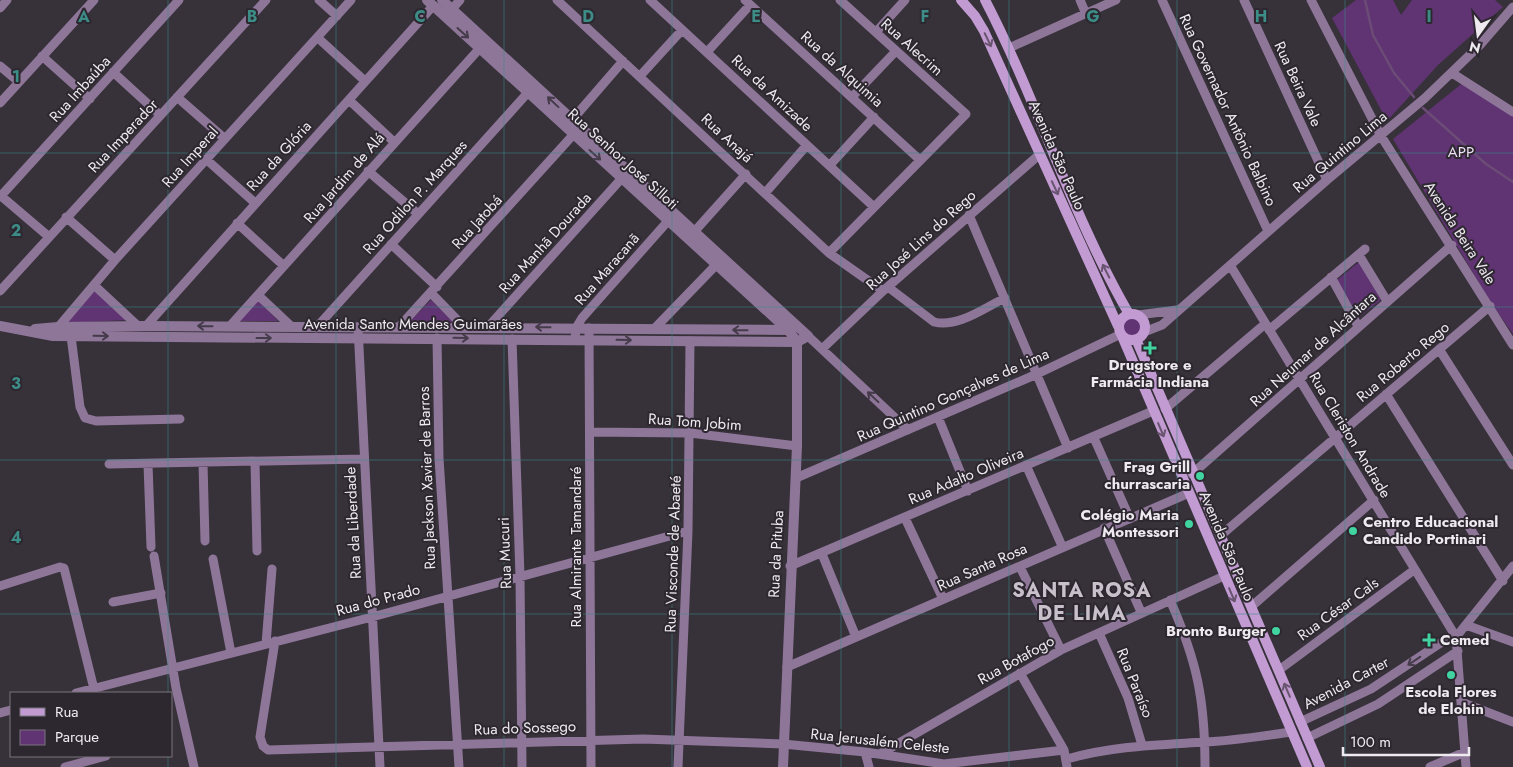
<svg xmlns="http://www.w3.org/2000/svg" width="1513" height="767" font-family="Jost,sans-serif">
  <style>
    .green { fill: #603373 }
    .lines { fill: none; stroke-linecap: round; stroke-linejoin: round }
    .stream { stroke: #6b4c76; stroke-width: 2.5 }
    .minor { stroke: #8e7699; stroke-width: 9 }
    .tertiary { stroke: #8e7699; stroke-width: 10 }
    .secondary { stroke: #c29bd2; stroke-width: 10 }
    .oneway { stroke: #453b4a }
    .oneway2 { stroke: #695570 }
    .grid { fill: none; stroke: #3c8d88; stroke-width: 1; stroke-opacity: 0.55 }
    .poi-dot { fill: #41d4a1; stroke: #2d272f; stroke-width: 2 }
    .labels { text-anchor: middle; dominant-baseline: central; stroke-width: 4; stroke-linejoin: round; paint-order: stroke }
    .street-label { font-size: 15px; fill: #eeeaf0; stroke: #2d272f }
    .park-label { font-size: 15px; fill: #ecdef3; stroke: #2d272f }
    .poi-label { font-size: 15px; font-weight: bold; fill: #eeeaf0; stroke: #2d272f; text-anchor: end }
    .district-label { font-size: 20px; font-weight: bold; letter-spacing: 1px; fill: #c8c1cc; stroke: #2d272f }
    .grid-label { font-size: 16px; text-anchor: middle; font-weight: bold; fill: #3c8d88; stroke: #2d272f; stroke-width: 4; stroke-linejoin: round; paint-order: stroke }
  </style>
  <rect width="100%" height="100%" fill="#37313a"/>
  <path class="green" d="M1356,0H1393L1401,15L1412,0H1495L1503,7L1438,65L1387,121L1332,18Z
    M1465,81L1513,115V334L1491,303L1393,139Z
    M1359,262L1381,300L1359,317L1337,280Z
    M94,289L127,320L66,323Z
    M258,300L278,321H239Z
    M431,300L453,322L408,323Z
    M1121 327a11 11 0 1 1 22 0a11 11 0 1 1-22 0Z"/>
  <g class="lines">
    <path class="stream" d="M1365,0L1373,35L1394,73L1414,97
      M1423,108L1486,164L1513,182"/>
    <path class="minor" d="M319,0L337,16
      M557,0L829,253L883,291
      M650,0L874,207
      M745,0L920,160
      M1080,0L1086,14
      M1162,0L1268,231
      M1244,0L1327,180
      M1311,0L1381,136L1513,345
      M0,8L7,0
      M452,9L460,0
      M876,32L905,0
      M318,38L365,81
      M1009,48L1116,0
      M707,52L750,5
      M42,56L90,99
      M0,66L19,82
      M113,72L160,115
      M1452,73L1513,112
      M640,76L682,30
      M177,97L225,139
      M852,97L896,51
      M349,100L394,142
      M0,103L94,0
      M572,120L623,61
      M207,160L255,203
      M830,165L874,117
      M368,171L417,213
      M766,192L807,145
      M1,196L48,236
      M0,197L179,0
      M969,215L1068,448
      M66,217L115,260
      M237,223L284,266
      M694,232L746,174
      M391,244L437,287
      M829,253L966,114L840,0
      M1359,255L1387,301
      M1230,265L1456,637L1466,767
      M1331,277L1358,326
      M94,285L138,326
      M888,287L934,322C958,328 984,308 1005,298
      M0,291L266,0
      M431,293L464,327
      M258,295L292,327
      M1138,315L1177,310
      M146,326L433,6
      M230,326L480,48
      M358,327L380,767
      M399,327L573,135
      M488,327L622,178
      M316,328L532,88
      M589,328L591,767
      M655,328L717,264
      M1269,330L1365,249
      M55,331L115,260L351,0
      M1144,332L1162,325L1327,180L1425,98L1480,45L1513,7
      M71,336L80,407L85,418L96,421L180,419
      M808,336L908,430
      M437,338L439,458L459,767
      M512,339L520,576L522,767
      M575,339L576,328L582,318L668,221
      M822,349L883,291L1040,154
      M1439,349L1513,465
      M1386,394L1503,581
      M1165,409L1265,324
      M938,417L968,491
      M590,432L690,433L797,446
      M1094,438L1130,519
      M255,462L257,551
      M203,463L205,541
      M109,464L364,459
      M148,464L151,547
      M1026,465L1062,546
      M1192,474L1452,245
      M796,478L1037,374L1121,334
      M905,518L943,599
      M1104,528L1141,612
      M1220,536L1490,306
      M822,554L856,637
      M154,556L176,688L194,767
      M213,559L231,653
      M790,566L1153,411
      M1020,567L1061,650
      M0,586L60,567L64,568L94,689
      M1170,600C1197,661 1205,699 1205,767
      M113,602L161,593
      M1252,606L1374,500
      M1466,625L1513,642
      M1099,633L1128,698L1142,745
      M1456,637L1513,566
      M275,641L260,737L263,746L268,750L643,739L783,744L865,752L944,764L1064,750
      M266,644L272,569
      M787,667C921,609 1054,551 1189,493
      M1279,670L1414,570
      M1020,673L1064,750L1067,767
      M76,693L372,617L688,531
      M1461,702L1513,722
      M0,713L11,710
      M1300,722L1371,689L1445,640L1456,637
      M1307,738L1378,704L1458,651
      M865,752L869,767
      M880,754L1061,650L1224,576
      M1067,759C1112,746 1157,745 1204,742C1233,741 1262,736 1291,732
      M65,767L106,756
      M678,767L688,531L690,341
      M1430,767L1465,752"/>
    <path class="tertiary" d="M427,0L789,331L797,342V446L783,767
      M0,326L53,336L797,342L808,336L442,0
      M35,329L58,327L146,326L790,330"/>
    <path class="secondary" d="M961,0L975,16L984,31L1118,326
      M985,0C1038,102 1071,214 1129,314
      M1119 327a13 13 0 1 1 26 0a13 13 0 1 1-26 0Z
      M1122,336L1307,767
      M1136,339L1320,767"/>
  </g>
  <defs><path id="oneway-shaft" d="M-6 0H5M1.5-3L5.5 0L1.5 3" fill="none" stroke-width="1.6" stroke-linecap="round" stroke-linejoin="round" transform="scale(1.25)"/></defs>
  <g class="oneway">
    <use href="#oneway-shaft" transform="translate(463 33) rotate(42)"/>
    <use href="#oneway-shaft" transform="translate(553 102) rotate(-137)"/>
    <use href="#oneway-shaft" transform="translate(595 155) rotate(42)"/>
    <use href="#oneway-shaft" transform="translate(205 326) rotate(-179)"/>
    <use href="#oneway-shaft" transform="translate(543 327) rotate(-179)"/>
    <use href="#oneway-shaft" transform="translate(740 330) rotate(-179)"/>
    <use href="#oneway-shaft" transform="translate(101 336) rotate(1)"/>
    <use href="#oneway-shaft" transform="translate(264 338)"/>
    <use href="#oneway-shaft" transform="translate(461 338) rotate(1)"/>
    <use href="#oneway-shaft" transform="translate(624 340) rotate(1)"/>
    <use href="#oneway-shaft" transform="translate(873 397) rotate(-137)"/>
    <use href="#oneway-shaft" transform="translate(1414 661) rotate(146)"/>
  </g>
  <g class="oneway2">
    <use href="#oneway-shaft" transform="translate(988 40) rotate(64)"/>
    <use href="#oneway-shaft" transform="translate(1055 188) rotate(65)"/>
    <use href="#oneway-shaft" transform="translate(1106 271) rotate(-117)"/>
    <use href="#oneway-shaft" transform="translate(1161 430) rotate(67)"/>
    <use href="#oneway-shaft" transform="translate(1232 595) rotate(67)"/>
    <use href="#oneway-shaft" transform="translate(1287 690) rotate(-113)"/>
  </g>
  <path class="grid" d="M168,0V693M336,0V767M504,0V767M672,0V767M841,0V767M1009,0V767M1177,0V767M1345,0V767M0,153H1513M0,307H1513M0,460H1513M0,614H1513M168,756V767"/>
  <g class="poi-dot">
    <path d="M1147.5 340.5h5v5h5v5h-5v5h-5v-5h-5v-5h5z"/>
    <circle cx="1200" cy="476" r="5"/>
    <circle cx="1189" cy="524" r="5"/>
    <circle cx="1353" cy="531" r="5"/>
    <circle cx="1276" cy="631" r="5"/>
    <path d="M1426.5 632.5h5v5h5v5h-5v5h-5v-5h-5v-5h5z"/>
    <circle cx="1451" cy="675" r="5"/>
  </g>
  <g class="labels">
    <g class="street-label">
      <text transform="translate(912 47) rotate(42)">Rua Alecrim</text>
      <text transform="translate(842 69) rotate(42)">Rua da Alquimia</text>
      <text transform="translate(1298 84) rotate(65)">Rua Beira Vale</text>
      <text transform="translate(80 89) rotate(-48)">Rua Imbaúba</text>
      <text transform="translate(772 93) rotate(43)">Rua da Amizade</text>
      <text transform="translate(1228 110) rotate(65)">Rua Governador Antônio Balbino</text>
      <text transform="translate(123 136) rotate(-47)">Rua Imperador</text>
      <text transform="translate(727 138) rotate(43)">Rua Anajá</text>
      <text transform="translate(1340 152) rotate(-40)">Rua Quintino Lima</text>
      <text transform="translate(1057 155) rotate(66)">Avenida São Paulo</text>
      <text transform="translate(279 156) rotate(-48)">Rua da Glória</text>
      <text transform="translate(190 157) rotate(-48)">Rua Imperal</text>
      <text transform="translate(623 159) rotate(42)">Rua Senhor José Silloti</text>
      <text transform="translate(344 178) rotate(-49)">Rua Jardim de Alá</text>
      <text transform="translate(415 197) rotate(-48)">Rua Odilon P. Marques</text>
      <text transform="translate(477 222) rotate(-48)">Rua Jatobá</text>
      <text transform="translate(1460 233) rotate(57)">Avenida Beira Vale</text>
      <text transform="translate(921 240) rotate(-42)">Rua José Lins do Rego</text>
      <text transform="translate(545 243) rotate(-48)">Rua Manhã Dourada</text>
      <text transform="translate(607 269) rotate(-49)">Rua Maracanã</text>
      <text x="413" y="324">Avenida Santo Mendes Guimarães</text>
      <text transform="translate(1313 349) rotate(-42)">Rua Neumar de Alcântara</text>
      <text transform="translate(1403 362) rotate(-40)">Rua Roberto Rego</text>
      <text transform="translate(953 395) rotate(-24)">Rua Quintino Gonçalves de Lima</text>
      <text transform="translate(695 422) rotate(4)">Rua Tom Jobim</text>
      <text transform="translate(1350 435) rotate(59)">Rua Cleriston Andrade</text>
      <text transform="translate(966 476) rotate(-23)">Rua Adalto Oliveira</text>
      <text transform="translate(427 478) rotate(-92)">Rua Jackson Xavier de Barros</text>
      <text transform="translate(353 523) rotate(-93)">Rua da Liberdade</text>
      <text transform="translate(1227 546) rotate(67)">Avenida São Paulo</text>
      <text transform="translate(576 547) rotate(-90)">Rua Almirante Tamandaré</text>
      <text transform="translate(505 553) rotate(-92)">Rua Mucuri</text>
      <text transform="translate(673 554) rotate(-88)">Rua Visconde de Abaeté</text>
      <text transform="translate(776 554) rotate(-87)">Rua da Pituba</text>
      <text transform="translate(982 567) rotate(-24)">Rua Santa Rosa</text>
      <text transform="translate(378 600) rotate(-15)">Rua do Prado</text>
      <text transform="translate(1338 609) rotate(-36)">Rua César Cals</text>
      <text transform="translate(1016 660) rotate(-29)">Rua Botafogo</text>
      <text transform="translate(1135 683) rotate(68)">Rua Paraíso</text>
      <text transform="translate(1346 683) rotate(-28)">Avenida Carter</text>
      <text transform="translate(525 728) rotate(-2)">Rua do Sossego</text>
      <text transform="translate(880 741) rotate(6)">Rua Jerusalém Celeste</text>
    </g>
    <g class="park-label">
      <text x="1461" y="152">APP</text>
    </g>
    <g class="poi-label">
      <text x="1150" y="365" text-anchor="middle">Drugstore e<tspan x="1150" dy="17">Farmácia Indiana</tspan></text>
      <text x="1190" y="467">Frag Grill<tspan x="1190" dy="17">churrascaria</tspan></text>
      <text x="1179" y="515">Colégio Maria<tspan x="1179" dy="17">Montessori</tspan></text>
      <text x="1363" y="522" text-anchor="start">Centro Educacional<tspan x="1363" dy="17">Candido Portinari</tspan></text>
      <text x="1266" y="631">Bronto Burger</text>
      <text x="1440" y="640" text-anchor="start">Cemed</text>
      <text x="1451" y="692" text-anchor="middle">Escola Flores<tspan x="1451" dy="17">de Elohin</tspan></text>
    </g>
    <g class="district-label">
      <text x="1082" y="590">SANTA ROSA<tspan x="1082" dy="23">DE LIMA</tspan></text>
    </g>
  </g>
  <g class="grid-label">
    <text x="84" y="22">A</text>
    <text x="252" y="22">B</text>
    <text x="420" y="22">C</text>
    <text x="588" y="22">D</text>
    <text x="756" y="22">E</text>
    <text x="925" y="22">F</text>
    <text x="1093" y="22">G</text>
    <text x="1261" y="22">H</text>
    <text x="1429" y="22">I</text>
    <text x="16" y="82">1</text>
    <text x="16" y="236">2</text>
    <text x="16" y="389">3</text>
    <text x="16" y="543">4</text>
  </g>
  <rect x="10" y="692" width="162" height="65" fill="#2d272f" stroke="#7a757c"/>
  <rect x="20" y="708" width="25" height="8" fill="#c29bd2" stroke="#7a757c"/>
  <text x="55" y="717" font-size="15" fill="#eeeaf0">Rua</text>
  <rect x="20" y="730" width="25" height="15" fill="#603373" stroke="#7a757c"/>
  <text x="55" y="742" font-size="15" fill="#eeeaf0">Parque</text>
  <g transform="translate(1478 35) rotate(194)" stroke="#2d272f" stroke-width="4" paint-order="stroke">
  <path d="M0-4L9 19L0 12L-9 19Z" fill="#eeeaf0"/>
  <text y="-8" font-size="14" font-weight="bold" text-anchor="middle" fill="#eeeaf0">N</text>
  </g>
  <path d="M1343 747v8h126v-8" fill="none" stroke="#eeeaf0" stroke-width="2.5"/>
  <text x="1350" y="747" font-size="15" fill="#eeeaf0" stroke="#2d272f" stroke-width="4" paint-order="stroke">100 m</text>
</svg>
